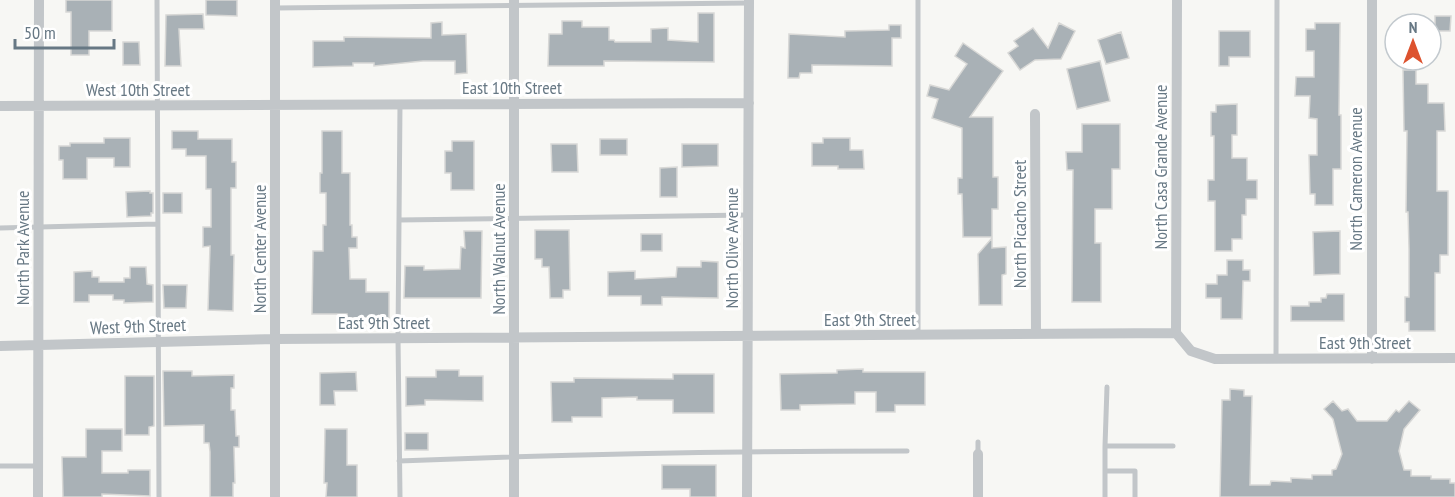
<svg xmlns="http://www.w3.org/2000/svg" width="1455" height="497" font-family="'PT Sans Narrow',sans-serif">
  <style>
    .building { fill: #a9b1b6; stroke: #d8d8d6; stroke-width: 1.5 }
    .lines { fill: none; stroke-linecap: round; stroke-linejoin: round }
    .lane { stroke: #c2c6c9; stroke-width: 5 }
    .street { stroke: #c2c6c9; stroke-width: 10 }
    .labels { text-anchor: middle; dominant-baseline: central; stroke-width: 6; stroke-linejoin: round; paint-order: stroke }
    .street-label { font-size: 18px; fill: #677884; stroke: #fff }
  </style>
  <rect width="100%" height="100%" fill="#f7f7f4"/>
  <path class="building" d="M66,0H112V31H89V55H71V12H66Z
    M206,0H237V16L206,15Z
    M698,13H714V62L604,61V66H548L549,34H562V21H582V27H609V40H614L615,42H651V29L668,28V40L698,42Z
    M203,14L204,29H179L181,66H165L166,15Z
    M1435,16H1451L1450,31H1435Z
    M442,22V35L466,34L467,73L455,74V61H423L374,66V63H353V66L313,67V41H344V37L431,38V23Z
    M1059,23L1075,31L1061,59L1035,60L1020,70L1008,53L1018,46L1014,41L1033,28L1048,48Z
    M1315,23H1340L1339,115H1341V169H1333V205H1315V194H1310L1309,155H1317V119L1309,118L1310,96H1295L1296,77H1314V51H1306V29H1315Z
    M889,25H901V38H892V66L812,65V73H800L799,78H788L789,34L845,37V31L889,30Z
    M1219,31H1250V57H1229V66H1219Z
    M1121,32L1129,58L1106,64L1098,40Z
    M123,42H139L140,65H123Z
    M963,43L1003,71L970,117H993V177H998V209H992V237H963L962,194H958V178H962V128L932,118L938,99L927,96L930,85L949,90L967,64L955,56Z
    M1100,61L1110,101L1077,109L1067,69Z
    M1403,70H1416V84H1428V103H1444L1445,131H1437V191H1448V255H1440V273H1435V331H1409V322H1405V297H1409V249L1408,212H1406L1407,131H1404Z
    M1237,104V135H1232V158H1247V180H1257V199H1246V215H1242V239H1232V251H1215V201H1208V180H1214V136H1211V112H1216V105Z
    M1082,124H1120V169H1112V209H1095V243H1101V302H1072L1073,170H1067L1066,152H1082Z
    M172,131H198V139H232V162H236V188H231V255H234L233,311L208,310L210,246L203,247V227H211V189H206V156H186V149H172Z
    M322,131H342V173H350V225H352V237H357V248H349L350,279H366V292H389V318H347V314H312L313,251H323V225H326V193H320V173H322Z
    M104,138H130V167H114V158H87V179H63V160H59V146H70V143H104Z
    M823,138H850V150H863L864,169H838V166H812V143H823Z
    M600,139H627V155H600Z
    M452,141H474V190H451V173H445V151H452Z
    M551,144H577L578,172H552Z
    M682,144H718V166L682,167Z
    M677,167V197H660V168Z
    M150,191V193H153V213H151V216L127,217L126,192Z
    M163,193H182V213H163Z
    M535,230H569L570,290H563V298H550L549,267H542V259H535Z
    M464,231H482L481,298H404L405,266H424V270L460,269L461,247L465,248Z
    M1340,231V274L1314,275L1313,232Z
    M641,234H662V251H641Z
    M992,238V248L1006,247V274L1002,275V305H979L978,254Z
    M1227,260H1243V270H1250V281H1243L1242,319H1221V298H1206V284H1217V275H1227Z
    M701,261L718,262V298L662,297V305H641V296H608V272L635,271V279L676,277L677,267H701Z
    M130,267H146L147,284L153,285V302L124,303V300H113V295H89V302H74V272L92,271V277H99V282H124V278H130Z
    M163,285H187L186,308H164Z
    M1327,294H1344V321H1291V306H1309V302H1321V298H1326Z
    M863,369V372H925V405H895V412H876V392H855V404L800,405V410H781L780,374L837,373V370Z
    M436,370H459V376H483V401L425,400V405L406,406V377H436Z
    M163,371H192V376L234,375V388H231V410H235L236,436H239V447H234L235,483H233V497H210V452L209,443H204V425L164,426Z
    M356,372L357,391H334L335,405H320V373Z
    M673,374H714V413H673V400H637V397L602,398V417H572V422H552L551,382H574V378L673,379Z
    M125,376H154V426L149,427V435H125Z
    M1230,389L1244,390V396H1252L1250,485H1270L1271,481L1291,482V478L1312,479V475H1332V470L1336,469L1342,454L1333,419L1324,409L1333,401L1342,411L1348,409L1357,421H1387L1396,410L1399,412L1409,401L1420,410L1404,429L1399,451L1404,470H1411V476H1431V479H1450V483H1455V497H1220L1222,400H1230Z
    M86,429H122V451H102V473H128V470H150V496L102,494V497H63L62,457H86Z
    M325,429H347V465H357V497H326L327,483H324Z
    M405,433H428V450H405Z
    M662,465H716V497H690V489H662Z"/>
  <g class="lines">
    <path class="lane" d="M157,0L159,497
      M918,0V334
      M275,8L749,3
      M399,220L748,215
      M0,228L157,224
      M1276,359L1277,0
      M1105,446L1107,387
      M978,454V442
      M399,461C568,454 738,451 907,451
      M0,466H37
      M1105,471H1135V497
      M400,497L398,338L400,104
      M1105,497V446H1173"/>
    <path class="street" d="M514,0V497
      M1372,0V359
      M0,106L749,103
      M1035,114L1036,334
      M1176,333L1177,0
      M0,346L276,339L1176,333L1191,351L1215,359L1455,358
      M978,454V497
      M38,497L39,0
      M275,497V0
      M747,497L749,0"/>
  </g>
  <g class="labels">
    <g class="street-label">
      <text x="512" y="87">East 10th Street</text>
      <text x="138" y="89">West 10th Street</text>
      <text transform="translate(1160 167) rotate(-90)">North Casa Grande Avenue</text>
      <text transform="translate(1355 179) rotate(-90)">North Cameron Avenue</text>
      <text transform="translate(1019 224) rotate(-90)">North Picacho Street</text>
      <text transform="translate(22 248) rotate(-90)">North Park Avenue</text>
      <text transform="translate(731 248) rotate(-90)">North Olive Avenue</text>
      <text transform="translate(259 249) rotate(-90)">North Center Avenue</text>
      <text transform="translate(498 249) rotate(-90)">North Walnut Avenue</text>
      <text x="870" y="319">East 9th Street</text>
      <text x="384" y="322">East 9th Street</text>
      <text transform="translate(138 326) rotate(-2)">West 9th Street</text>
      <text x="1365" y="342">East 9th Street</text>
    </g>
  </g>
  <g transform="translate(1413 42)"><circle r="28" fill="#ffffff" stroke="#c2c9ce" stroke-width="1.5"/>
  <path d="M0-4.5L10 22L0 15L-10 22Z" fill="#dd522e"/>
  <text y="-9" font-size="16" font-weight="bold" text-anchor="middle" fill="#677884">N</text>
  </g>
  <path d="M15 39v9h99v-9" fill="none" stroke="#677884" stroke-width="3"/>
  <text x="24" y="39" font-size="18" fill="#677884" stroke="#ffffff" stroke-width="4.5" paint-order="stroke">50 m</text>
</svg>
